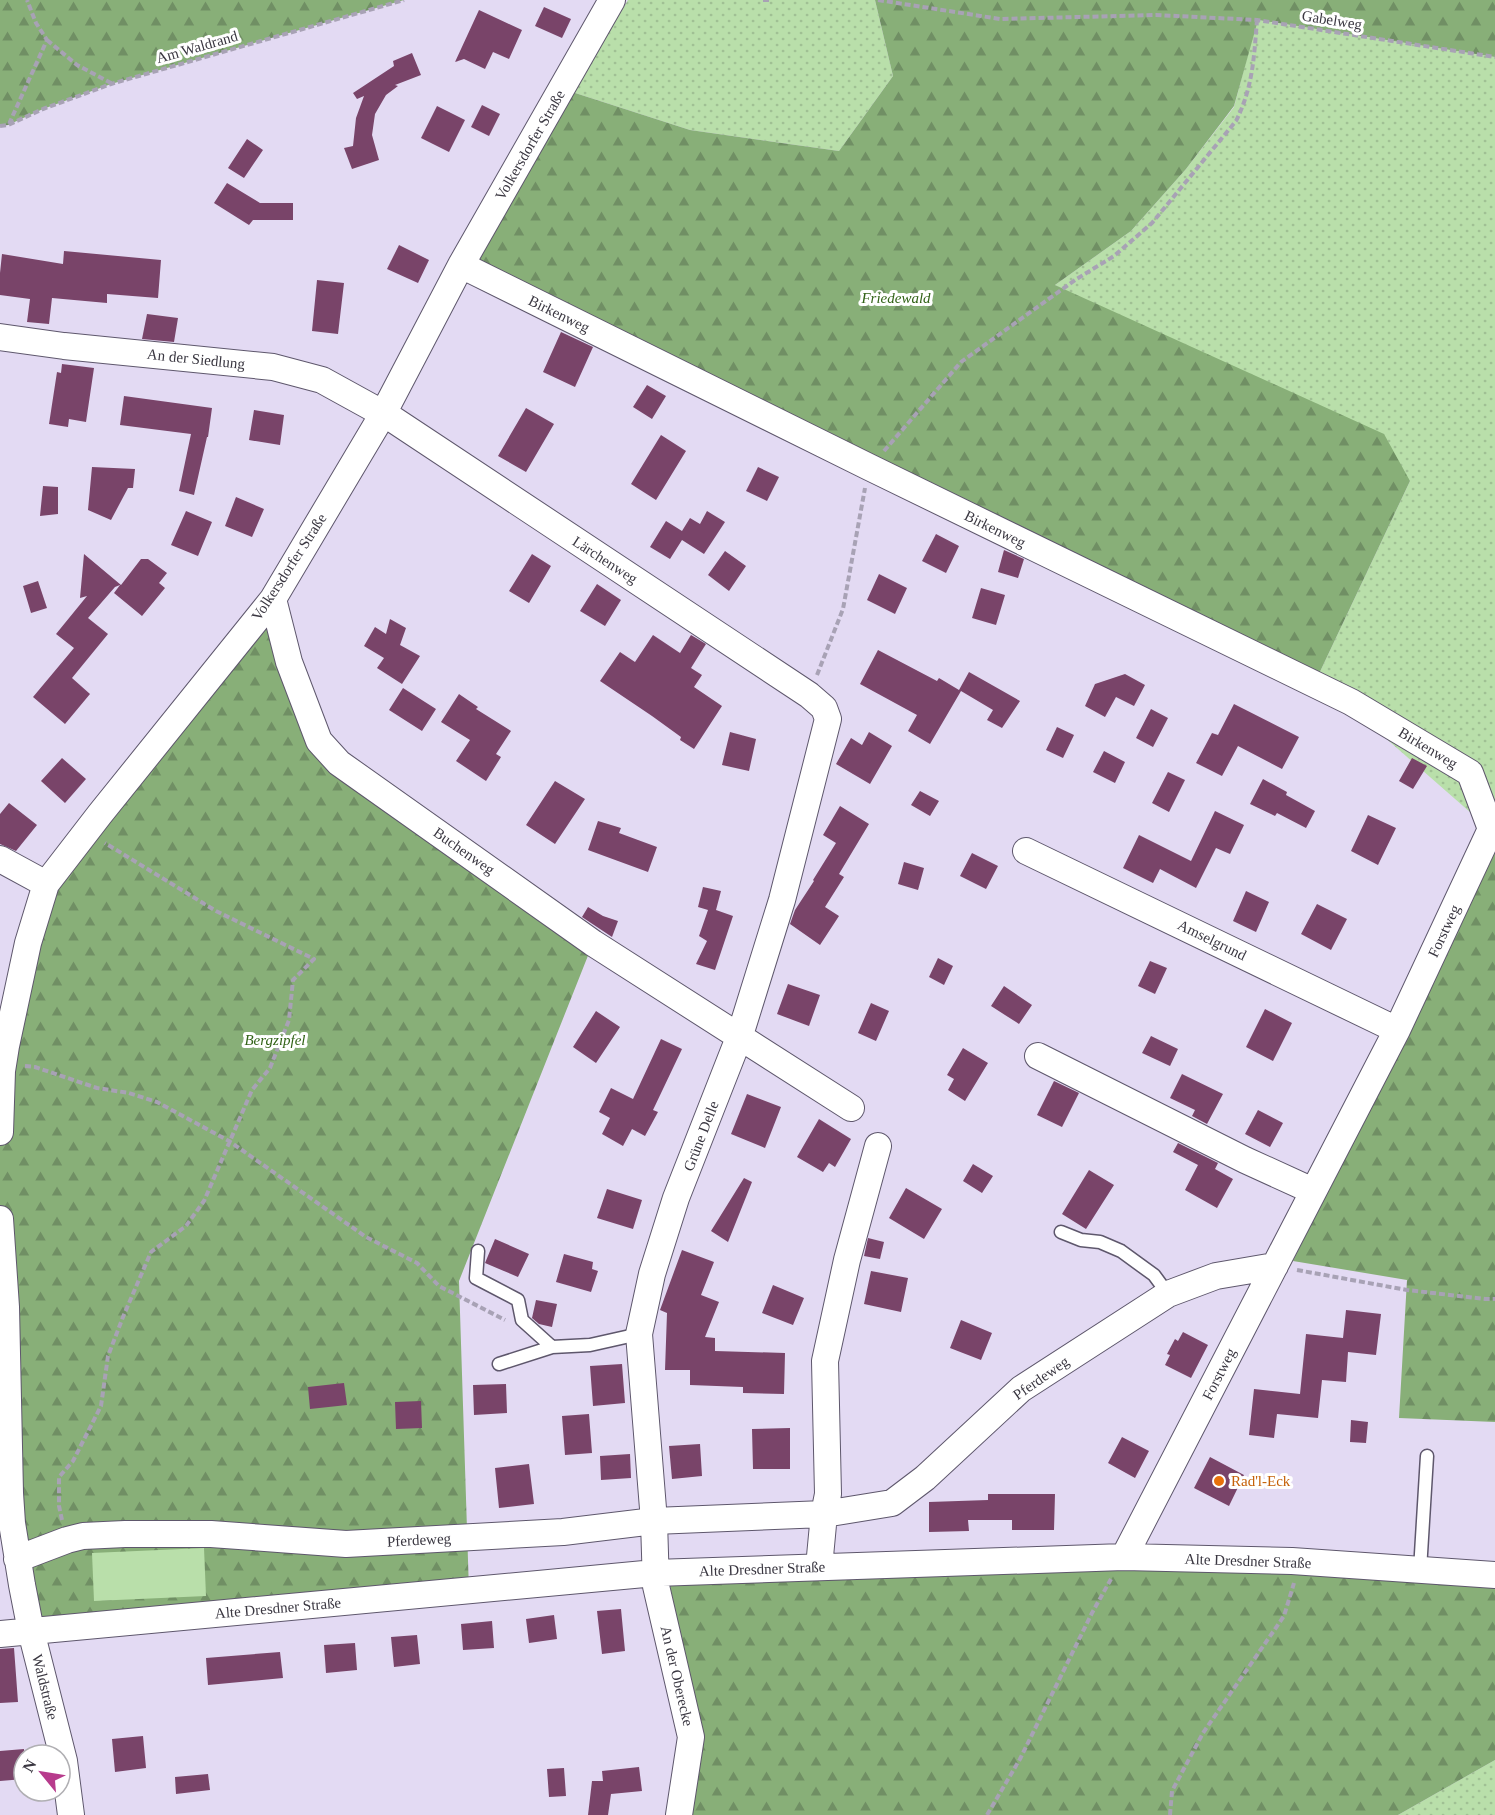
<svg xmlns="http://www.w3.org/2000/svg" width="1495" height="1815" font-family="Georgia,serif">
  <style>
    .grass { fill: url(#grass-dots) }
    .forest { fill: url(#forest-firs) }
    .park { fill: #b9dfaa }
    .building { fill: #794469 }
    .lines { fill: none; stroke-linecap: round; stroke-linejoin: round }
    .lane-casing { stroke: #5e576c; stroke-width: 15 }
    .street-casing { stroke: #5e576c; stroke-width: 28 }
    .path { stroke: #a8a2b5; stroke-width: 4; stroke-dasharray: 6 3; stroke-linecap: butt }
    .lane { stroke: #fff; stroke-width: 12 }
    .street { stroke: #fff; stroke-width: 26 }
    .food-dot { fill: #e8710a; stroke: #fff; stroke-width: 2 }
    .labels { text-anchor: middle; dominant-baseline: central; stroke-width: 6; stroke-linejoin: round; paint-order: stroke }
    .street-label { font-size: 15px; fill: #3a3741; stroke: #fff }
    .park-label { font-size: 15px; font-style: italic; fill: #326317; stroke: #fff }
    .food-label { font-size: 15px; fill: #c56008; stroke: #fff; text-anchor: start }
  </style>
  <defs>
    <pattern id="grass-dots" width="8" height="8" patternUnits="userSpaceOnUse" patternTransform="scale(1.5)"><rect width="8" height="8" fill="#b9dfaa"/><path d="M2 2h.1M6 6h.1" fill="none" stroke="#a0c094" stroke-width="1.8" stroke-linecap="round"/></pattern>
    <pattern id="forest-firs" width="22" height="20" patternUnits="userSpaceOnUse" patternTransform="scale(1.5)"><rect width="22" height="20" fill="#88af78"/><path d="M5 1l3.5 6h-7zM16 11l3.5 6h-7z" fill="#708f64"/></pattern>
  </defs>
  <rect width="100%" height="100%" fill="#e3daf3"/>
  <path class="grass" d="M628,0H875L893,76L839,151L690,130L572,92Z
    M1257,20L1495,57V834L1317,678L1410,481L1055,285L1131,231L1186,169L1234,107Z
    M1495,1760V1815H1398Z"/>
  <path class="forest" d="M0,0H404L111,84L43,109L8,125L0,126Z
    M875,0H1495V57L1258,20L1234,106L1186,169L1131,231L1055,285L1384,434L1410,481L1317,678L472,267L572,92L690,130L839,151L893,76Z
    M273,599L319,741L593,943L459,1281L469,1591L31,1631L0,1219V1132L46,885Z
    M1495,836V1422L1399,1418L1407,1280L1293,1261Z
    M666,1566L1495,1567V1760L1398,1815H685L700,1735Z"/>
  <path class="park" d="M204,1548L206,1596L94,1601L92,1553Z"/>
  <path class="building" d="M544,7L571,19L562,38L535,26Z
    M479,10L522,30L509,59L493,52L485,69L464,59L455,62Z
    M412,53L421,75L395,85L398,86L386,95L375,114L372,135L379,160L352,169L344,148L353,146L356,118L364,96L357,99L353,93L394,66L393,61Z
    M482,105L500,114L489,136L471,127Z
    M437,106L465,120L449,152L421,138Z
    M247,139L263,150L244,178L228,168Z
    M227,183L260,203H293V220H253L249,225L214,203Z
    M399,245L429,260L418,283L387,269Z
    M64,251L161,260L158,298L107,294V303L52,298L49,324L27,322L30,299L0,295V273L2,254L63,264Z
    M317,280L344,283L338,334L312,331Z
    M147,314L178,318L174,342L142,339Z
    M561,332L593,347L575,387L543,372Z
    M62,364L94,368L86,422L69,419L68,427L49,424L57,372L61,373Z
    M647,385L666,396L652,419L633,407Z
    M124,396L212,408L208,437H207L194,495L179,491L191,434L120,425Z
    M526,408L554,424L526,472L498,456Z
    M254,410L284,415L280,445L249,440Z
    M661,435L686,451L656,500L631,484Z
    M92,467L135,469L133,488H128L111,520L88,510Z
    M758,467L779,477L767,501L746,491Z
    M43,486L58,487V514L40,516Z
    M236,497L264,509L252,537L225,526Z
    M186,511L212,522L198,556L171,545Z
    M707,511L725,522L704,554L682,540L670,559L650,547L666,521L682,531L690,518L700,524Z
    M936,534L959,546L946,573L922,561Z
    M1004,550L1024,559L1018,578L998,572Z
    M725,551L746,566L729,591L708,575Z
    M84,554L121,585L141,559H148L167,573L159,583L165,588L142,616L114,593L120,585L115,587L88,618L108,634L72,678L90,694L65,724L33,697L74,648L56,634L87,596L80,598Z
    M532,554L551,566L529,603L509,591Z
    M879,574L907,588L895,614L867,600Z
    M38,581L47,608L31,613L23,586Z
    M597,584L621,600L605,626L580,611Z
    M981,588L1005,595L996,625L972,618Z
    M390,619L406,628L400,645L420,656L402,684L377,668L384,658L364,646L375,627L386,634Z
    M653,635L680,653L691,635L706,644L691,668L702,675L694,687L722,706L694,749L680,740L681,737L652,716L600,681L620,652L635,662Z
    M878,650L937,681L939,678L959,690L969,672L1020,701L1002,728L987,720L993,710L961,691L930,744L908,731L917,715L860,684Z
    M1125,674L1145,685L1134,706L1116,697L1105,717L1085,706L1095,684Z
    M403,688L436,709L422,731L389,710Z
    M459,694L478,707L476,709L511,731L496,754L501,757L486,781L456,761L470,740L441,722Z
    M1234,704L1299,737L1282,769L1238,746L1222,776L1196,763L1212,733L1218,735Z
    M1151,709L1168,718L1153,747L1136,738Z
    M1057,727L1074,735L1063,758L1046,750Z
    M730,732L756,739L749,771L722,765Z
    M869,732L892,746L870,784L836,764L851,738L862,745Z
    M1104,751L1125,762L1115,783L1093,772Z
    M62,758L86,779L65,803L41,781Z
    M1412,758L1427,766L1413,789L1399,781Z
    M1168,772L1185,780L1169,812L1152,803Z
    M1263,779L1287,792L1286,795L1315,811L1306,828L1277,813L1275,816L1250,804Z
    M555,781L585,799L555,844L526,825Z
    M920,791L939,801L930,816L911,805Z
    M9,803L37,825L16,851L0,844V814Z
    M840,806L869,824L839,874L844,877L825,907L839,916L820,945L790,924L795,910L814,881L813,880L836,843L823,835Z
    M1215,811L1244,825L1230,854L1216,848L1196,888L1160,869L1153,883L1123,868L1139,835L1191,861Z
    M1368,815L1396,828L1378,865L1351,851Z
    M598,821L621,828L619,833L657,847L648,872L588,850Z
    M972,853L998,866L986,889L960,876Z
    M904,862L924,868L918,890L898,884Z
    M703,887L721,891L716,910L733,916L715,970L696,964L707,941L699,936L708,910L698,907Z
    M1246,891L1269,902L1256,932L1233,921Z
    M1317,904L1347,919L1331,950L1301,934Z
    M588,907L603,916L618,921L612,937L582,917Z
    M938,958L953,966L944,985L929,977Z
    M1150,961L1167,968L1155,994L1138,986Z
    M788,984L820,995L809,1026L777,1014Z
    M1004,986L1032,1005L1019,1024L991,1006Z
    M871,1003L889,1011L876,1041L858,1033Z
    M1265,1009L1292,1023L1273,1061L1246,1047Z
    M596,1011L620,1027L596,1063L573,1047Z
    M1151,1036L1178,1049L1170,1066L1142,1053Z
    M661,1039L682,1049L653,1110L658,1112L645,1136L632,1129L623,1146L602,1134L610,1118L599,1112L611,1088L633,1099Z
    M963,1048L988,1063L965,1101L948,1090L954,1079L947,1075Z
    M1182,1074L1223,1094L1207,1124L1192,1116L1195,1110L1170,1098Z
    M1054,1081L1079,1093L1062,1127L1037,1115Z
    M747,1094L781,1107L765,1148L731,1134Z
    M1258,1110L1283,1123L1270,1147L1245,1134Z
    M819,1119L851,1139L835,1167L829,1163L823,1172L797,1157Z
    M1178,1143L1218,1163L1215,1169L1233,1179L1217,1208L1185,1190L1198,1165L1173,1152Z
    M973,1164L993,1176L982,1193L963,1181Z
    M1089,1170L1114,1185L1086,1229L1062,1214Z
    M744,1178L752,1182L728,1242L711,1231Z
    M906,1188L942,1209L924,1239L889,1218Z
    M607,1189L642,1200L633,1229L597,1218Z
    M868,1238L884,1242L880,1259L864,1256Z
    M495,1239L529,1254L518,1277L485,1263Z
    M682,1250L714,1262L701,1295L719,1302L705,1337L715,1338V1351L785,1353L784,1394L743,1393V1387L690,1385V1370H665L667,1313L660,1310Z
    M564,1254L593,1262L592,1269L598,1271L591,1292L556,1282Z
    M871,1271L908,1278L901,1312L864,1304Z
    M773,1285L804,1298L793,1325L762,1313Z
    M536,1300L557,1304L552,1327L539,1324L532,1318Z
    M1346,1310L1381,1314L1376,1355L1348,1352L1346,1382L1322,1380L1318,1418L1277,1414L1274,1438L1249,1435L1254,1389L1300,1394L1306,1334L1343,1338Z
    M961,1320L992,1333L981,1360L950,1348Z
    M1183,1332L1208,1345L1191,1378L1165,1365L1170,1355L1167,1354L1175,1339L1178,1341Z
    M622,1364L625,1403L593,1406L590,1366Z
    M344,1383L347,1405L310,1409L308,1387Z
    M506,1384L507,1413L474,1415L473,1385Z
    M421,1401L422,1428L396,1429L395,1402Z
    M589,1414L592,1453L565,1455L562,1416Z
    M1351,1420L1368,1422L1366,1443L1350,1442Z
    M790,1428V1469H753L752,1429Z
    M1122,1437L1149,1451L1135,1478L1108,1463Z
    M700,1444L702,1476L672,1479L669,1446Z
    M630,1454L631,1478L601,1480L600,1456Z
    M1210,1457L1244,1475L1229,1506L1194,1488Z
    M529,1464L534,1504L499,1508L495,1468Z
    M988,1494H1055L1054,1530H1012V1520H968L969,1531L929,1532V1502L988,1500Z
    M621,1609L625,1651L602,1654L597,1611Z
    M554,1615L557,1639L529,1643L526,1619Z
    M492,1621L494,1648L463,1650L461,1624Z
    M417,1635L420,1664L394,1667L391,1637Z
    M355,1643L357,1670L326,1673L324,1645Z
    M14,1648L18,1702L0,1703V1649Z
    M280,1652L283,1678L208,1685L206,1658Z
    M143,1736L146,1768L115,1772L112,1739Z
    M24,1749V1779L0,1781V1751Z
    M639,1767L642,1791L611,1794L608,1815H588L592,1781H603L602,1771Z
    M564,1768L566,1796L549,1797L547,1769Z
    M208,1774L210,1790L176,1794L175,1777Z"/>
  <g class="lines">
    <defs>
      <path id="lane" d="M1061,1232L1081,1240L1100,1242L1121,1251L1154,1275L1168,1294
        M478,1251L476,1278L518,1300L522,1320L552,1347L590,1345L639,1334
        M499,1364L552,1347
        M1420,1570L1427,1456"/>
      <path id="street" d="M461,265L869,467L1351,702L1470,773L1491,829L1397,1030L1124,1557
        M0,337L64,346L273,367L322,380L391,418L809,695L824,708L828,719L782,900L740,1035L676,1198L652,1274L639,1334L654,1521L656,1586L691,1737L679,1815
        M273,599L289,662L319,741L339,763L593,943L851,1108
        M1026,851L1397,1030
        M0,859L46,884
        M1038,1056L1245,1160L1313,1191
        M0,1132L2,1071L6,1046L28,943L46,884L100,814L273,599L383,414L461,265L612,0
        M0,1219L6,1307L10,1493L12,1523L22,1585L31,1631L64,1761L71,1815
        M17,1559L67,1540L83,1536L125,1534H211L346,1544L563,1532L654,1521L824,1514L892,1503L925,1478L1021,1389L1168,1294L1216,1276L1275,1266
        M819,1567L824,1514L828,1494L825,1361L847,1260L878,1146
        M0,1634L655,1573L1124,1557L1292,1561L1495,1575"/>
    </defs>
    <use href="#lane" class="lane-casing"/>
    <use href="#street" class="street-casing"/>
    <path class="path" d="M763,0H770
      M878,0L1000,19L1156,15L1257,20L1495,57
      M47,40L77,65L111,83
      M9,124L47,40L36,23L27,0
      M0,126L8,125L43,109L111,84L404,0
      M884,451L961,362L1075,280L1114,256L1152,223L1236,121C1253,87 1254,57 1257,20
      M817,675L843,609L865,488
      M25,1066L35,1067L97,1088L129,1093L157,1102L229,1141L366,1237L417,1263L439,1286L505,1320
      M1297,1270L1407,1290L1485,1299H1495
      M62,1520L59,1506V1477L73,1461L101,1406L108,1356L123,1317L151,1252L186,1226L204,1201L252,1090L270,1068L289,1020L293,980L314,959L216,911L105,843
      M987,1815L1020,1759L1092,1613L1111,1579
      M1170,1815L1172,1791L1203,1733L1284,1616L1294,1583"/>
    <use href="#lane" class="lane"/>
    <use href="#street" class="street"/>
  </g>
  <circle class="food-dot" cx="1219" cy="1481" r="6"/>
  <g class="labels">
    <g class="street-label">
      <text transform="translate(1332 20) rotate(9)">Gabelweg</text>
      <text transform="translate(197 47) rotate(-16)">Am Waldrand</text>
      <text transform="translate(530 145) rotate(-60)">Volkersdorfer Straße</text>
      <text transform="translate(559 314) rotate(26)">Birkenweg</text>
      <text transform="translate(196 359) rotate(6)">An der Siedlung</text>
      <text transform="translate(995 529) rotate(26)">Birkenweg</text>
      <text transform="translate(605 560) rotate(33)">Lärchenweg</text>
      <text transform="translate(289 567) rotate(-57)">Volkersdorfer Straße</text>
      <text transform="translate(1428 748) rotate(31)">Birkenweg</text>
      <text transform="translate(464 851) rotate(35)">Buchenweg</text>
      <text transform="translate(1444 931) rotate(-65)">Forstweg</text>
      <text transform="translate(1212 940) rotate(26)">Amselgrund</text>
      <text transform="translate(701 1136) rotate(-69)">Grüne Delle</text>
      <text transform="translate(1219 1374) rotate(-63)">Forstweg</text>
      <text transform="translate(1041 1378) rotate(-35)">Pferdeweg</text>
      <text transform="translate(419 1540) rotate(-3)">Pferdeweg</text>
      <text transform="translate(1248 1561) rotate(2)">Alte Dresdner Straße</text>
      <text transform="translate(762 1569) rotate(-2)">Alte Dresdner Straße</text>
      <text transform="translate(278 1608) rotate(-5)">Alte Dresdner Straße</text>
      <text transform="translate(677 1676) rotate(77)">An der Oberecke</text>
      <text transform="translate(45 1687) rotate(76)">Waldstraße</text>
    </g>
    <g class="park-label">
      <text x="896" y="298">Friedewald</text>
      <text x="275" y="1040">Bergzipfel</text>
    </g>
    <g class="food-label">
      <text x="1231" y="1481">Rad'l-Eck</text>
    </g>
  </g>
  <g transform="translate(42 1773) rotate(300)"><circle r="28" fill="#ffffff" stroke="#b0afb3" stroke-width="1.5"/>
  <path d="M0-4.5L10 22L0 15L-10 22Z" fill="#b73b8c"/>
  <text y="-9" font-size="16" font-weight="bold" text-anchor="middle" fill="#3a3741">N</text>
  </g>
</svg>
